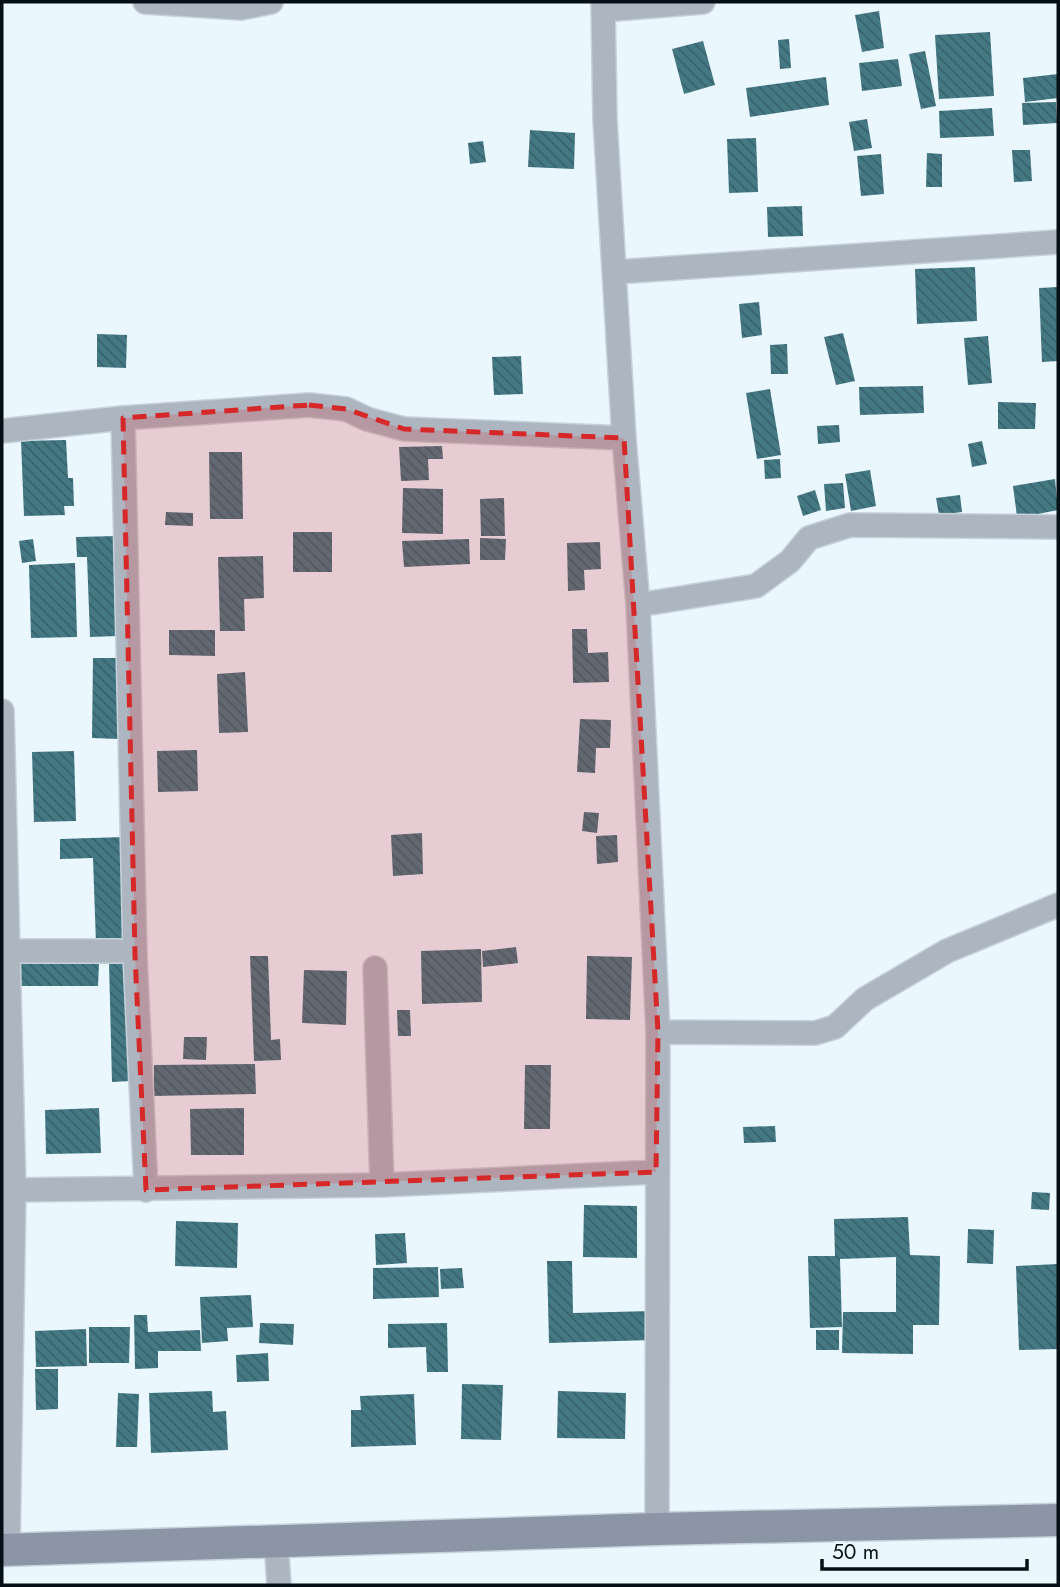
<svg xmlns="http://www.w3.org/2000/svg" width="1060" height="1587" font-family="Jost,sans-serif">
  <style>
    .building { fill: url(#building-back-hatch) }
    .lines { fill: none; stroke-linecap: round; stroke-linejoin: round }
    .minor-casing { stroke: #c6d2d9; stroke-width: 26 }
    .secondary-casing { stroke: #c6d2d9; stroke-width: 35 }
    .minor { stroke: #adb5c0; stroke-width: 23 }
    .secondary { stroke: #8b95a6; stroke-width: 32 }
    .marked { fill: #d62828; fill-opacity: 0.2; stroke: #d62828; stroke-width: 5; stroke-dasharray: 14 9; stroke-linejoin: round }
  </style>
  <defs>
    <pattern id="building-back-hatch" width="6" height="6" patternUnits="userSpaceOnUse" patternTransform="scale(1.75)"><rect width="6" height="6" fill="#447984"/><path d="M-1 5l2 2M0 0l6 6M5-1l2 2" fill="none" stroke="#37626b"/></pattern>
  </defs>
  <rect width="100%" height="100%" fill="#ebf7fe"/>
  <path class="building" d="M879,11L884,48L862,52L855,15Z
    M990,32L994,96L939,99L935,35Z
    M789,39L791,68L780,69L778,40Z
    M703,41L715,85L684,94L672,49Z
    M925,51L936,106L921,109L909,54Z
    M898,59L902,86L862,91L859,63Z
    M1058,74V98L1025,102L1023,78Z
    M826,77L829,105L750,117L746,88Z
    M1056,102L1057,123L1023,125L1022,103Z
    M992,108L994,136L940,138L939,111Z
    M867,119L872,148L854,151L849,122Z
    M530,130L575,133L574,169L528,167Z
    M756,138L758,192L729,193L727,139Z
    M483,141L486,162L470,164L468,143Z
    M1012,150H1030L1032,181L1014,182Z
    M927,153L942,154V187H926Z
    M881,154L884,194L861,196L857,156Z
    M802,206L803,236L768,237L767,207Z
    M975,267L977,321L917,324L915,269Z
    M1058,287V361L1042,362L1039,288Z
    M759,302L762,335L742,338L739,304Z
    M843,333L855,381L836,385L824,337Z
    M97,334L127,335L126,368L97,367Z
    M988,336L992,383L968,385L964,338Z
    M787,344L788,374H771L770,345Z
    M521,356L523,394L494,395L492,357Z
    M923,386L924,413L860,415L859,387Z
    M770,389L781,455L757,459L746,393Z
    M998,402L1036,403L1035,429H998Z
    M839,425L840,442L818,444L817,426Z
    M66,440L68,478H73L74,506H64L65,515L24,516L21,441Z
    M982,441L987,464L972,467L968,444Z
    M442,446L443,459H428L429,480L401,481L399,447Z
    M209,452H242L243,519H210Z
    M780,459L781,478L765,479L764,460Z
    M870,470L876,506L851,511L845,474Z
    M1055,479L1058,510L1033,515L1034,522L1018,524L1013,486Z
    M843,483L845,508L826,511L824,484Z
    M403,488L443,489V534L402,533Z
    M815,490L821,510L803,516L797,496Z
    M960,495L962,512L939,515L936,498Z
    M504,498L505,536H481L480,499Z
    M166,512L193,513V526L165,525Z
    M293,532H332V572H293Z
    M116,536L118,636L90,637L87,557H77L76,537Z
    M480,538L506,539L505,560H480Z
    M33,539L36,561L22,563L19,541Z
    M469,539L470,564L404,567L402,541Z
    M600,542L601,569L584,570L585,590L568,591L567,543Z
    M263,556L264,598L244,599L245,631H220L218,557Z
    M75,563L77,637L31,638L29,565Z
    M572,629H587L588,653L608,652L609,682L573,683Z
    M169,630H215V656L169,655Z
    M93,658H120L118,739L92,738Z
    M245,672L248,732L219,733L217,674Z
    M580,719L611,720L610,748H596L595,773L577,772Z
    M197,750L198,791L158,792L157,751Z
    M74,751L76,821L34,822L32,752Z
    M584,812L599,813L597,833L582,831Z
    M422,833L423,874L393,876L391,835Z
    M617,835L618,862L597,864L596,836Z
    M124,837L126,943L96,944L93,858L60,859V839Z
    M516,947L518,963L483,967L482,951Z
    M481,949L482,1002L422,1004L421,951Z
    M250,956H268L271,1040L280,1039L281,1060L254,1061Z
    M587,956L632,957L630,1020L586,1019Z
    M21,962L99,963L98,986H20Z
    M109,962H126L130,1081L112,1082Z
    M304,970L347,971L346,1025L302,1023Z
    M397,1010H410L411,1036H398Z
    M184,1037H207L206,1060L183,1059Z
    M255,1064L256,1094L154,1096V1065Z
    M525,1065H551L550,1129H524Z
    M99,1108L101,1153L46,1154L45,1110Z
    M244,1108V1155H191L190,1109Z
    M775,1126L776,1142L744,1143L743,1127Z
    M1032,1192L1050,1193L1049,1210L1031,1209Z
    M584,1205L637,1206V1258L583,1257Z
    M908,1217L910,1255L940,1256L939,1325H913V1354L842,1353L843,1312H896V1257L840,1259L842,1327L810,1328L808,1256H835L834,1219Z
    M176,1221L238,1223L237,1268L175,1266Z
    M968,1229L994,1230L993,1264L967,1263Z
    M405,1233L407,1263L376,1265L375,1234Z
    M547,1261H572L573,1313L652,1311L653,1340L549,1343Z
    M1058,1264V1349L1019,1350L1016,1266Z
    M438,1267L439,1297L373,1299V1268Z
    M462,1268L464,1288L441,1289L440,1269Z
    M251,1295L253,1327L227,1328L228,1341L202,1343L200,1297Z
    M134,1315H147L148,1332L200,1330L201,1351H158V1368L135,1369Z
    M260,1323L294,1324L293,1345L259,1343Z
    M447,1323L448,1372H427L426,1347L388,1348V1324Z
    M89,1327H130L129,1363H89Z
    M86,1329L87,1366L36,1367L35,1331Z
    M816,1330H839V1350H816Z
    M268,1353L269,1381L237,1382L236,1355Z
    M35,1369H58V1409L36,1410Z
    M462,1384L503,1385L501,1440L461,1439Z
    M212,1391L213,1412L226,1411L228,1450L151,1453L149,1393Z
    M558,1391L626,1393L625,1439L557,1438Z
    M118,1393L139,1394L137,1447H116Z
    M414,1394L416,1445L351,1447V1410H361L360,1396Z"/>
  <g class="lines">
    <defs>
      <path id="minor" d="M145,2L241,8L271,2
        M603,2L605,120L624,438L638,605L658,1032L657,1529
        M603,10L703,2
        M615,272L1058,242
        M123,418L135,955L146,1190
        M2,431L123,418L309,405L346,409L367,419L404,429L624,438
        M638,605L756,586L790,561L809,538L850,525L1058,527
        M2,711L14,1190L8,1550
        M6,951H135
        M375,968L382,1185
        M658,1032L815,1033L835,1027L865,999L947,951L1058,905
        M14,1190L382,1185L656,1172
        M276,1541L279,1585"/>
      <path id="secondary" d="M2,1550L657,1529L1058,1520"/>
    </defs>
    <use href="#minor" class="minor-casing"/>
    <use href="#secondary" class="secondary-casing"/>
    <use href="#minor" class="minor"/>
    <use href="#secondary" class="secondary"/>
  </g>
  <path class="marked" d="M309,405L346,409L404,429L624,438L658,1032L656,1172L146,1190L135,955L123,418Z"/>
  <rect width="1060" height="1587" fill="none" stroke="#060f16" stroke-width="7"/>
  <path d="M822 1559v10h205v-10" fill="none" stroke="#060f16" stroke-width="3.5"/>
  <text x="832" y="1559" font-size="21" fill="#060f16" stroke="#ebf7fe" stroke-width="5" paint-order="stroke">50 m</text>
</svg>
